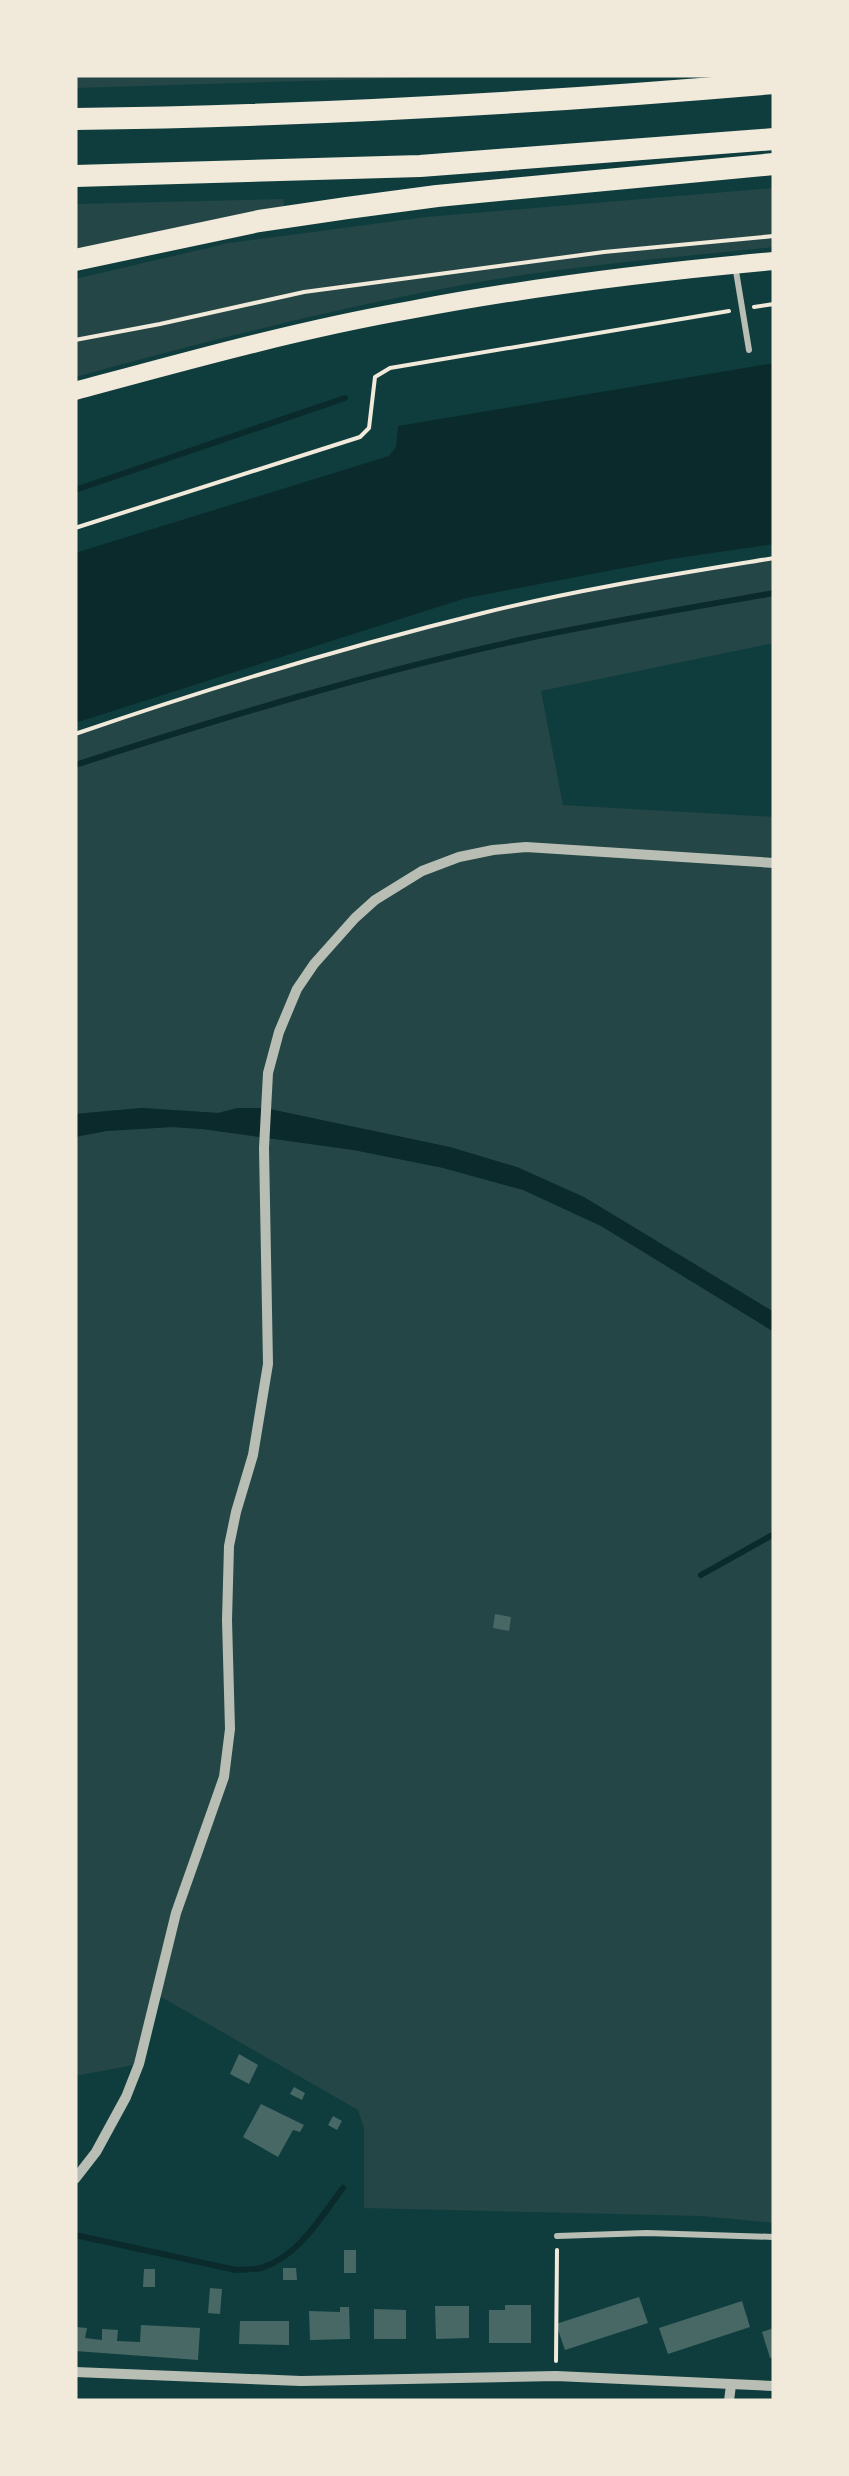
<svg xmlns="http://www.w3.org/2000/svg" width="849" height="2476" font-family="Inter,sans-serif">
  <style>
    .green { fill: #244646 }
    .water { fill: #0a2a2b }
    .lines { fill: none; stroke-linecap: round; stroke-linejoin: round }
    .stream { stroke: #0a2a2b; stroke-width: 6 }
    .building { fill: #486865 }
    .path { stroke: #f1e9da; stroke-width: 4 }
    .service { stroke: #b8beb3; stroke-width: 6 }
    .minor { stroke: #b8beb3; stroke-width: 10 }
    .secondary { stroke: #f1e9da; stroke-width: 18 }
    .motorway { stroke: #f1e9da; stroke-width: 22 }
  </style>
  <rect width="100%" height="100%" fill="#0f3d3e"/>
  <path class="green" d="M75,75H473V76L75,88Z
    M774,188V247C670,258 565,266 462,285C332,309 203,342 75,377V279L229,243L426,217Z
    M283,199L284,206L75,250V204Z
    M774,558V643L541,691L563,805L774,817V2223L702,2216L364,2208V2128L358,2110L156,1994L139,2064L75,2076V1137L106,1131L172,1127L202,1129L238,1108L218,1113L142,1108L75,1114V734C210,691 345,647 483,613C579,589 677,574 774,558Z"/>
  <path class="water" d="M774,363V544L671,559L466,598L75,723V553L389,456L396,447L398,426Z
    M142,1108L218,1113L238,1108H265L450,1147L517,1167L584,1197L774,1312V1332L601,1226L523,1190L443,1168L353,1150L202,1129L172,1127L106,1131L75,1137V1114Z"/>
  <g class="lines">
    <path class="stream" d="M75,490L345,398
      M75,765C222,718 369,673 520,640C605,622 689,608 774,593
      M701,1575L774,1534
      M75,2235L236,2270C244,2269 253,2270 261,2268C298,2257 321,2217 343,2188"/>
  </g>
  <path class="building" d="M495,1614L511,1617L509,1631L493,1628Z
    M239,2054L258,2065L249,2084L230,2074Z
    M294,2087L305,2093L302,2100L290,2094Z
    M261,2104L304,2125L300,2132L293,2130L278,2157L243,2137Z
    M333,2116L342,2121L337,2130L328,2125Z
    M344,2250H356V2273H344Z
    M283,2268H296L297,2280H283Z
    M144,2269H155V2287H143Z
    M210,2288L222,2289L220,2314L208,2313Z
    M639,2297L648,2323L565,2350L556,2324Z
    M742,2301L750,2327L668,2354L659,2328Z
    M505,2305H531V2343H489V2310H505Z
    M435,2306H469V2338L436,2339Z
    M340,2307H349L350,2339L310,2340L309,2311L340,2312Z
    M374,2309L406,2310V2339H374Z
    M240,2321H289V2345L239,2344Z
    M141,2325L200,2328L198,2360L75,2351V2327L87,2328L85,2338L102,2340V2329L118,2330L117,2341L140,2342Z
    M774,2328V2357L770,2358L762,2332Z"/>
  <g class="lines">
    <path class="path" d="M754,307L774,304
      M75,340L160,324L304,292L604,252L774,236
      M75,528L360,437L369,428L375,377L390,368L729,311
      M75,734C209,688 345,647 483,613C579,589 677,574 774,558
      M556,2361L557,2250"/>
    <path class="service" d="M735,265L749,350
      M557,2236L647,2233L774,2237"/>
    <path class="minor" d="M75,2179L96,2152L126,2097L139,2064L176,1913L224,1777L230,1729L227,1620L229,1546L236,1512L253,1455L268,1364L264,1148L268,1073L279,1032L297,989L314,964L355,918L375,900L422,871L459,857L493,850L526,847L774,863
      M75,2372L301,2381L556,2376L774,2386
      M729,2401L731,2385"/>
    <path class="secondary" d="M75,391C186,361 297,330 410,310C530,287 652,272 774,261"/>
    <path class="motorway" d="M75,119C308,116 541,103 774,83
      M75,176L420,166L774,139
      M75,260L259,221L347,208L437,196L774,164"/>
  </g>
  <rect width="849" height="2476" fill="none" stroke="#f1e9da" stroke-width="155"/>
</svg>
